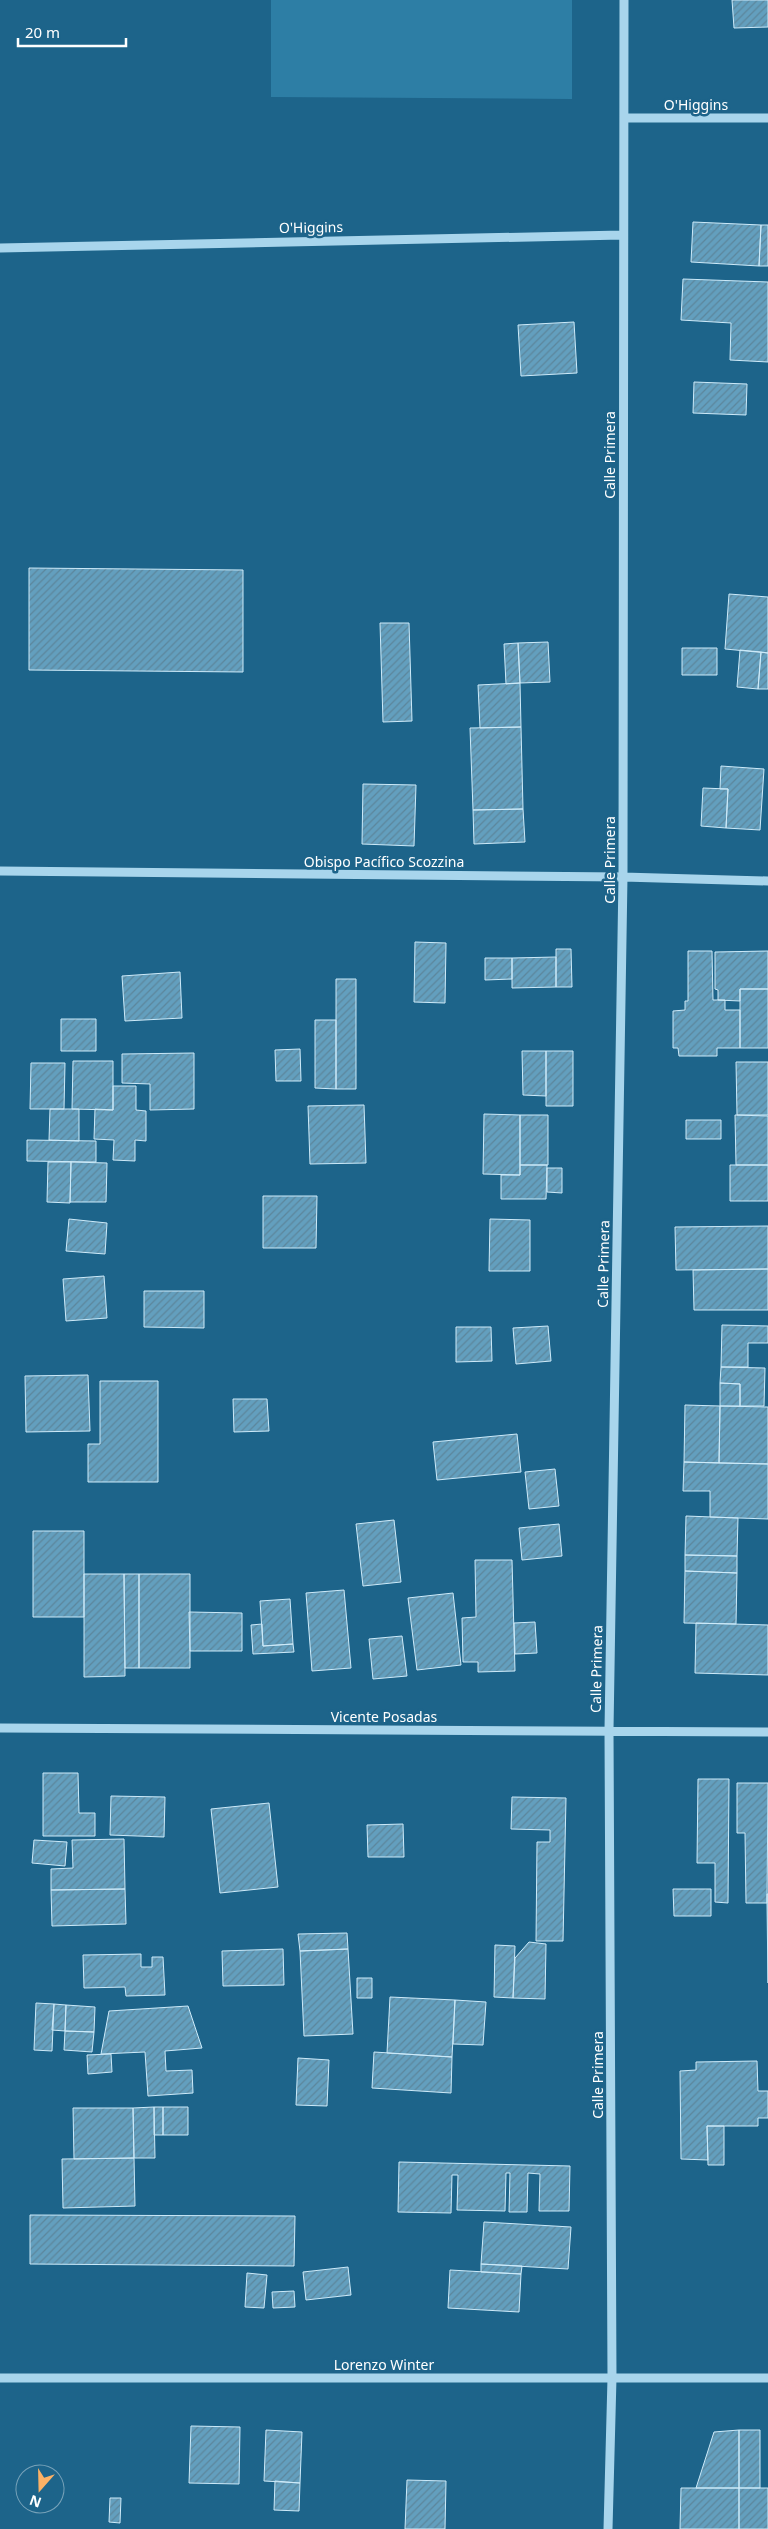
<svg xmlns="http://www.w3.org/2000/svg" width="768" height="2529" font-family="'Noto Sans',sans-serif">
  <style>
    .pitch { fill: #2d7ea5 }
    .building { fill: url(#building-hatch); stroke: #cdeaf9 }
    .lines { fill: none; stroke-linecap: round; stroke-linejoin: round }
    .minor { stroke: #a8d5ec; stroke-width: 9 }
    .labels { text-anchor: middle; dominant-baseline: central; stroke-width: 5; stroke-linejoin: round; paint-order: stroke }
    .street-label { font-size: 14px; fill: #fff; stroke: #1d648a }
  </style>
  <defs>
    <pattern id="building-hatch" width="6" height="6" patternUnits="userSpaceOnUse" patternTransform="scale(1.25)"><rect width="6" height="6" fill="#639fbe"/><path d="M-1 1l2-2M0 6l6-6M5 7l2-2" fill="none" stroke="#5c869c"/></pattern>
  </defs>
  <rect width="100%" height="100%" fill="#1d648a"/>
  <path class="pitch" d="M271,0H572V99L271,97Z"/>
  <path class="building" d="M732,0H768V27L734,28Z
    M693,222L761,225L759,266L691,262Z
    M761,225H768V266H759Z
    M683,279L768,282V362L730,360L731,323L681,320Z
    M574,322L577,373L521,376L518,325Z
    M694,382L747,384L746,415L693,413Z
    M29,568L243,570V672L29,670Z
    M729,594L768,597V653L725,649Z
    M380,623H409L412,721L383,722Z
    M548,642L550,682L520,683L518,643Z
    M518,643L520,683L506,684L504,644Z
    M682,648H717V675H682Z
    M740,650L761,652L758,689L737,687Z
    M761,652L768,653V689H758Z
    M520,683L521,727L480,728L478,685Z
    M521,727L523,809L473,810L470,728Z
    M721,766L764,769L760,830L726,828L728,789H720Z
    M363,784L416,785L414,846L362,844Z
    M703,788L728,789L726,828L701,826Z
    M523,809L525,842L474,844L473,810Z
    M415,942L446,943L445,1003L414,1002Z
    M556,949H571L572,987H556Z
    M688,951H712L713,1000H725V1010H740V1048H717V1056H679L678,1048H673V1011L685,1010V1001H688Z
    M768,951V989H740V1001L718,1000V990L715,989V952Z
    M556,957V987L512,988V958Z
    M485,958H512V979L485,980Z
    M180,972L182,1018L125,1021L122,976Z
    M336,979H356V1089H336Z
    M740,989H768V1048H740Z
    M61,1019H96V1051H61Z
    M315,1020H336V1089L315,1088Z
    M300,1049L301,1081H276L275,1050Z
    M522,1051H546V1096L523,1095Z
    M546,1051H573V1106H546Z
    M194,1053V1109L150,1110V1084L122,1083V1054Z
    M73,1061H113V1110L72,1109Z
    M736,1062H768V1115H737Z
    M31,1063H65L64,1109H30Z
    M113,1086H136V1110L146,1111V1141L135,1140V1161L113,1160L114,1140L94,1139L95,1109L113,1110Z
    M364,1105L366,1163L310,1164L308,1106Z
    M50,1109H79V1141L49,1140Z
    M484,1114L520,1115V1175L483,1174Z
    M520,1115H548V1165H520Z
    M735,1115L768,1116V1165H736Z
    M686,1120H721V1139H686Z
    M27,1140L96,1141V1162L27,1161Z
    M48,1162H71L70,1203L47,1202Z
    M71,1162L107,1163L106,1202H70Z
    M520,1165H547L546,1199H501V1175H520Z
    M730,1165H768V1201H730Z
    M547,1168H562V1193L547,1192Z
    M263,1196H317L316,1248H263Z
    M69,1219L107,1223L105,1254L66,1251Z
    M490,1219L530,1220V1271H489Z
    M768,1226V1269L676,1270L675,1227Z
    M768,1269V1310H694L693,1270Z
    M104,1276L107,1318L66,1321L63,1279Z
    M144,1291H204V1328L144,1327Z
    M722,1325L768,1326V1343H748V1367H721Z
    M548,1326L551,1361L516,1364L513,1328Z
    M456,1327H491L492,1361L456,1362Z
    M721,1367L765,1368L764,1406H740V1384L720,1383Z
    M88,1375L90,1431L26,1432L25,1376Z
    M100,1381H158V1482H88V1444H100Z
    M720,1383L740,1384V1406H720Z
    M233,1399H267L269,1431L234,1432Z
    M685,1405L720,1406L719,1463L684,1462Z
    M720,1406L768,1407V1464L719,1463Z
    M517,1434L521,1472L437,1480L433,1442Z
    M684,1462L768,1464V1519L710,1517V1491H683Z
    M555,1469L559,1506L529,1509L525,1472Z
    M686,1516L738,1518L737,1556L685,1555Z
    M394,1520L401,1582L363,1586L356,1524Z
    M559,1524L562,1556L522,1560L519,1528Z
    M33,1531H84V1617H33Z
    M685,1555L737,1556V1573L685,1571Z
    M475,1560H512L515,1671L478,1672V1662H463L462,1618L476,1617Z
    M685,1571L737,1573L736,1624L684,1623Z
    M84,1574H124L125,1676L84,1677Z
    M124,1574H139V1668H125Z
    M139,1574H190V1668H139Z
    M344,1590L351,1668L312,1671L306,1593Z
    M453,1593L461,1665L417,1670L408,1598Z
    M290,1599L293,1644L263,1646L260,1601Z
    M189,1612L242,1613V1651H190Z
    M535,1622L537,1653L515,1654L514,1623Z
    M696,1623L768,1625V1675L695,1673Z
    M262,1624L263,1646L293,1644L294,1652L253,1654L251,1625Z
    M402,1636L407,1676L373,1679L369,1639Z
    M43,1773H78L79,1813H95V1836H43Z
    M698,1779H729L728,1903L715,1902V1863H697Z
    M737,1783H768L767,1903H746L745,1833H737Z
    M111,1796L165,1797L164,1837L110,1835Z
    M512,1797L566,1798L563,1941H536L537,1842H550V1830L511,1829Z
    M269,1803L278,1887L220,1893L211,1809Z
    M403,1824L404,1857H368L367,1825Z
    M124,1839L125,1889L51,1890V1869L73,1868L72,1840Z
    M34,1840L67,1842L65,1866L32,1863Z
    M125,1889L126,1924L52,1926L51,1890Z
    M673,1889H711V1916H674Z
    M767,1894H768V1983L767,1903Z
    M347,1933L348,1949L300,1951L298,1934Z
    M529,1942L546,1944L545,1999L513,1998L515,1958Z
    M495,1945L515,1946L513,1998L494,1997Z
    M283,1949L284,1985L223,1986L222,1951Z
    M348,1949L353,2034L304,2036L300,1951Z
    M141,1954V1967H152V1957H163L165,1995L126,1996L125,1987L84,1988L83,1955Z
    M357,1978H372V1998H357Z
    M390,1997L455,2000L452,2057L387,2053Z
    M455,2000L486,2002L483,2045L453,2044Z
    M36,2003L54,2004L52,2051L34,2050Z
    M54,2004L66,2005L65,2031L52,2030Z
    M66,2005L95,2007L94,2032L65,2031Z
    M188,2006L202,2048L165,2051L166,2071L192,2070L193,2093L148,2096L145,2052L101,2054L109,2011Z
    M65,2031L94,2032L92,2052L64,2050Z
    M374,2052L452,2057L451,2093L372,2088Z
    M111,2054L112,2072L88,2074L87,2055Z
    M298,2058L329,2060L327,2106L296,2105Z
    M757,2061L758,2091H768V2118H758V2126H707L708,2160L681,2159L680,2071L696,2070V2062Z
    M154,2107H163V2135H154Z
    M154,2107L155,2158H134L133,2108Z
    M163,2107H188V2135H163Z
    M73,2108H133L134,2158L74,2159Z
    M707,2126H724V2165H708Z
    M134,2158L135,2206L63,2208L62,2159Z
    M399,2162L570,2166L569,2211H539L540,2174L528,2173L527,2212H509L510,2173H506L505,2211L457,2210L458,2175H452L451,2213L398,2212Z
    M30,2215L295,2216L294,2266L30,2264Z
    M484,2222L571,2227L568,2269L481,2264Z
    M481,2264L522,2266L521,2274L481,2272Z
    M348,2267L351,2295L306,2300L303,2272Z
    M450,2270L521,2274L519,2312L448,2308Z
    M247,2273L267,2275L264,2308L245,2307Z
    M294,2291L295,2307L273,2308L272,2292Z
    M191,2426L240,2427L239,2484L189,2483Z
    M266,2430L302,2432L300,2483L264,2481Z
    M739,2430H760V2488H739Z
    M739,2430V2488H696L714,2432Z
    M407,2480L446,2481L445,2529H405Z
    M275,2481L300,2483L299,2511L274,2510Z
    M681,2488H739V2529H680Z
    M739,2488H768V2529H739Z
    M110,2498H121L120,2523L109,2522Z"/>
  <g class="lines">
    <path class="minor" d="M624,118H768
      M0,248L622,235
      M0,871L623,877L768,881
      M0,1728L768,1732
      M0,2378H768
      M608,2529L612,2378L609,1730L623,877L624,0"/>
  </g>
  <g class="labels">
    <g class="street-label">
      <text x="696" y="104">O'Higgins</text>
      <text transform="translate(311 227) rotate(-1)">O'Higgins</text>
      <text transform="translate(609 455) rotate(-90)">Calle Primera</text>
      <text transform="translate(609 860) rotate(-90)">Calle Primera</text>
      <text x="384" y="861">Obispo Pacífico Scozzina</text>
      <text transform="translate(603 1264) rotate(-89)">Calle Primera</text>
      <text transform="translate(596 1669) rotate(-89)">Calle Primera</text>
      <text x="384" y="1716">Vicente Posadas</text>
      <text transform="translate(597 2075) rotate(-90)">Calle Primera</text>
      <text x="384" y="2364">Lorenzo Winter</text>
    </g>
  </g>
  <g transform="translate(40 2489) rotate(200)"><circle r="24" fill="#1d648a" stroke="#77a2b9"/>
  <path d="M0-4L9 19L0 12L-9 19Z" fill="#fbb166"/>
  <text y="-8" font-size="14" font-weight="bold" text-anchor="middle" fill="#ffffff">N</text>
  </g>
  <path d="M18 38v8h108v-8" fill="none" stroke="#ffffff" stroke-width="2.5"/>
  <text x="25" y="38" font-size="15" fill="#ffffff" stroke="#1d648a" stroke-width="4" paint-order="stroke">20 m</text>
</svg>
